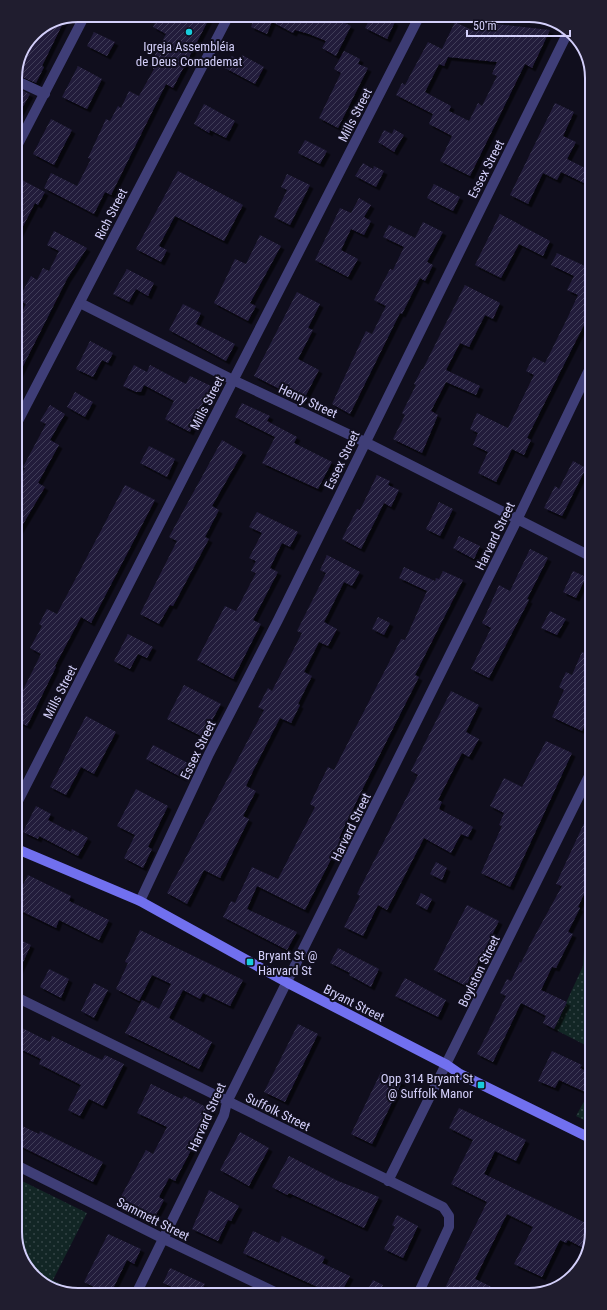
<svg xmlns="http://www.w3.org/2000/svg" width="607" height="1310" font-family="'Roboto Condensed',sans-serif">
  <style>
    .park { fill: url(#park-dots) }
    .building { fill: url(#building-hatch); fill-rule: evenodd; filter: url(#shadow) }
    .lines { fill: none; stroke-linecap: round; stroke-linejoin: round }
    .minor { stroke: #3f3e77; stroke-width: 10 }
    .tertiary { stroke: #3f3e77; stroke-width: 10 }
    .secondary { stroke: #7170ef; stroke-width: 10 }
    .poi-dot { fill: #18ccdc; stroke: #100e1d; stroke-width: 1.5 }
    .labels { text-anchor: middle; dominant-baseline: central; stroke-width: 4; stroke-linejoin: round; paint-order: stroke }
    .poi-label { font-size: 13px; fill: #d3cffa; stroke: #100e1d }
    .street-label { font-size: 13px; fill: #d3cffa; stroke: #100e1d }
    .rim { fill: none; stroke: #d3cffa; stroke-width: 2 }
  </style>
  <defs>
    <pattern id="park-dots" width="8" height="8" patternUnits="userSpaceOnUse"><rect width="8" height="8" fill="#122625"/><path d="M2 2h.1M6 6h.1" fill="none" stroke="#344446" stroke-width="1.8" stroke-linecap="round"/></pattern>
    <pattern id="building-hatch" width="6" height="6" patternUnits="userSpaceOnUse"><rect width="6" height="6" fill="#221c3b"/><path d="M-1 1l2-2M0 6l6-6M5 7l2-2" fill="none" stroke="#413c58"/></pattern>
    <filter id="shadow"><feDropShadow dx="3.5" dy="3.5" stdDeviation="0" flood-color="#0009"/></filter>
  </defs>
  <rect width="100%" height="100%" fill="#100e1d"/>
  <path class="park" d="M591,922V1048L554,1029L583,966L585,933Z
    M592,1087V1124L576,1116Z
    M18,1179L87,1213L53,1280L82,1295H74L40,1282L18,1252Z"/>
  <path class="building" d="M159,15H211L173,88L166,84L111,195L105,192L94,214L44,188L51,173L77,186L91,159L88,158L106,119L110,121L118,106L121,108L129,91L139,96L154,69L149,66L166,34L153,27Z
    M255,15H329L351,26L336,56L322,48L326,41L309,34L295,30L293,33L272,22L267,34L251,27Z
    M376,15H382L395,22L387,39L365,28L371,17L374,19Z
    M64,21L42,66L44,67L36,83L15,74L33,34Z
    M455,22L474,31L478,22L550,30L532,68L525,64L470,176L440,161L452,136L429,124L433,114L396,95L402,83L405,85L428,42L442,49ZM448,57L497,62L492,74L497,76L482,106L478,103L469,121L449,111L451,106L425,92L439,64L444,66Z
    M94,32L115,42L107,56L87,46Z
    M344,51L360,59L358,64L368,68L338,128L319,118L341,73L334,69Z
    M242,55L264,67L255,84L225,68L232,56L240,60Z
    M78,66L102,79L87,109L62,97Z
    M15,87L30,94L15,121Z
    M555,103L574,112L563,136L576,142L567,159L589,170V178L586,184L561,172L557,180L543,173L528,204L510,195Z
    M204,104L235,121L226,138L210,130L209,133L194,124Z
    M51,119L72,130L54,165L33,154Z
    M394,129L404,135L394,152L378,142L384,130L392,134Z
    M305,140L327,151L320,164L298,153Z
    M363,163L373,169L374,166L384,171L376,187L355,176Z
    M178,171L243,205L224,241L175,216L159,246L167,250L161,262L136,249Z
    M287,174L310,185L290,225L274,217L287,190L281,187Z
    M20,179L45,192L38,205L35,203L16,240L15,187Z
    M434,184L460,197L453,211L427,198Z
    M359,198L371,205L364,217L371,221L364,235L351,229L341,250L358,259L348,277L315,260L340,208L351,213Z
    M500,214L550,241L543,256L519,244L501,278L475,265Z
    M423,222L443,232L427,262L433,265L425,281L420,278L402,314L400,313L350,414L332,404L366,331L372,334L386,306L374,300L390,269L393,270L404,247L383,237L389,225L415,238Z
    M54,231L87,248L67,279L16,380V325L26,304L18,300L31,276L37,280L43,268L49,271L59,251L47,245Z
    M260,235L281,246L250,303L256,306L248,321L214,303L235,259L246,264Z
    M557,253L589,268V315L527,438L531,440L524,455L512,449L496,482L478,473L488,452L473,445L478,433L470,429L477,413L508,428L534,375L526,371L533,357L545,363L567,319L578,295L567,290L574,276L551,265Z
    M127,269L154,283L148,296L136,289L129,302L113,294Z
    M465,285L500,303L493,319L485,315L469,347L460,343L446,370L480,386L476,395L446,382L431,411L438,415L422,453L393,439L405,415L402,413L416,385L414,384L422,369H423Z
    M297,292L320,304L308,328L313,330L298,359L319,370L303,401L254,376Z
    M183,304L201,313L196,324L235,344L226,361L169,330Z
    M90,341L113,353L108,363L102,360L93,377L76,369Z
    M134,365L147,372L150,365L186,384L190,376L211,386L190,432L165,419L174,401L144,385L141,392H136L123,386Z
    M75,392L93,402L85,417L67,407Z
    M242,403L270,416L267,421L297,437L294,443L332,462L318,489L262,463L275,437L235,417Z
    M50,405L65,414L50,440L59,445L38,483L45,487L16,536V485L25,468L23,467L46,424L40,421Z
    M222,440L243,452L212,506L219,510L205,537L209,539L173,606L170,605L159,624L140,614L177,541L169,537Z
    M149,446L175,459L167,477L140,463Z
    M573,461L586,468L562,516L544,508L555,486L559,489Z
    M377,475L390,481L388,485L399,490L391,507L384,503L361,549L342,539L357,509L360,510Z
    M125,485L155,500L91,623L81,617L55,666L56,667L27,726L17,721V697L20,691L22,692L41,654L30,648L42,626L39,624L47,609L57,614Z
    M439,502L453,509L440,536L426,529Z
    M257,512L298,532L290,547L282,543L270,568L278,572L253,620L261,624L233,679L197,660L225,606L236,611L256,573L251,571L256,561L249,558L262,533L249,527Z
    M459,536L480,546L474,559L453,548Z
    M530,549L548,558L527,599L529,600L489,678L471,669L491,628L482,623L499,585L510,591Z
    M327,555L360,572L352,586L344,582L324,622L337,629L328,646L319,642L304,672L312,676L298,704L300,705L291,723L280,718L255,767L246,786L256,791L243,816L249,819L220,878L204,870L187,904L167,893L264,710L258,707L268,688L272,691L302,633L297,631L326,573L320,570Z
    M404,567L435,581L436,578L439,579L443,571L463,580L415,675L419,677L364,786L339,838L341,840L305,910L257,886L247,909L297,932L287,950L223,917L231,901L235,903L252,867L278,879L315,807L310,804L328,767L334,770L401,639L405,640L427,591L399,578Z
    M573,571L586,577L576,598L563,592Z
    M550,611L566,619L557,635L541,628Z
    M378,617L390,623L384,635L372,629Z
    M128,634L153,647L147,658L138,654L130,669L114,661Z
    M582,652L590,656V714L582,731L552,717L564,690L559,687L566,672L572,675Z
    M184,685L221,704L203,737L167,719Z
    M451,691L479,705L466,732L479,739L469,757L462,753L438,800L442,802L439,809L473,827L468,837L461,834L451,853L424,838L387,910L378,905L363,936L344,927L360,896L357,894L418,775L411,771Z
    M86,716L116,732L94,774L81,767L66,795L50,787Z
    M546,741L572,753L510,887L481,873L502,826L499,825L504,813L490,806L504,778L522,787Z
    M153,745L190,764L183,778L146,759Z
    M136,789L168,806L148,847L152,849L143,868L124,858L135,835L117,826Z
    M36,806L51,814L48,820L71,832L72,829L88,838L78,856L39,836L38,839L23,832Z
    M591,808V879L578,907L580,908L568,932L573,934L556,968L552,967L541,990L567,1002L554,1029L543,1023L546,1016L521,1003L493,1062L477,1054L506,996L500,993L507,979L511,981L520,962L521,963L532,941L562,886L556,884Z
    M436,862L447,868L442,880L430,874Z
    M28,875L71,896L69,901L109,920L99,940L59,920L56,928L17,909V896Z
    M421,893L432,899L427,910L416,904Z
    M467,905L499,921L466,986L434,970Z
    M140,930L243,980L230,1006L203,993L200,999L183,990L169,1018L212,1042L199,1069L125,1033L142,1000L159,1009L171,984L152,975L139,1001L116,989L128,963L125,962Z
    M18,939L31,945L18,973Z
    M338,948L379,969L371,987L349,975L350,973L330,963Z
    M49,969L69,979L61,998L40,987Z
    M405,978L446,1000L438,1017L395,996Z
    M94,983L108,990L94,1018L81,1011Z
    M298,1024L318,1034L285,1102L264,1092Z
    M18,1026L50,1042L52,1036L102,1060L105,1055L124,1064L103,1106L89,1099L80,1116L68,1110L81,1085L39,1064L41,1059L18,1048Z
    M552,1051L582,1065L580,1068L592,1074V1078L585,1092L559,1080L555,1088L538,1081Z
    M381,1072L402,1082L372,1144L351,1134Z
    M151,1084L182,1099L184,1096L212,1110L175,1181L169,1178L159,1197L164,1200L153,1221L118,1202L146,1150L153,1154L167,1127L137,1113Z
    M459,1108L526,1140L516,1161L495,1151L484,1174L592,1226L587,1250L568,1240L566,1243L560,1240L542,1277L514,1264L533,1227L507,1214L475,1279L502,1292H443L487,1202L451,1184L473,1140L449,1128Z
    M18,1124L39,1134L40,1131L103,1162L93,1182L18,1145Z
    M240,1132L269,1148L249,1186L220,1170Z
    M289,1156L338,1181L379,1197L364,1228L289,1193L287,1195L272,1187Z
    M209,1190L239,1206L231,1221L228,1220L218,1241L192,1229Z
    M397,1215L418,1226L403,1258L384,1249L395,1227L392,1225Z
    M253,1231L279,1243L282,1236L325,1257L322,1263L350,1276L341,1293H322L324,1290L243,1253Z
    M108,1234L141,1249L134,1264L127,1260L110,1295L84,1282Z
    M170,1268L205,1284L200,1294H188L163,1283Z
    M373,1280L383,1285L379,1293H366Z"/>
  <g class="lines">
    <path class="minor" d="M15,80L45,94
      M15,150L85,15
      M80,303L233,380L365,442L590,556
      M17,803L420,15
      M140,901L209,754L278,620L569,30
      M18,998L443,1207L449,1216V1227L419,1292
      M18,1166L164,1239L277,1293
      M388,1181L591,772
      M136,1294L224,1115L227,1102L517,520L589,370"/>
    <path class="tertiary" d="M16,425L229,15"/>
    <path class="secondary" d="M17,849L140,901L288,983L447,1065L460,1074L592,1139"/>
  </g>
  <g class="poi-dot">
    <circle cx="189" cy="32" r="4"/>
    <rect x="246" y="958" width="8" height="8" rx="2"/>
    <rect x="477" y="1081" width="8" height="8" rx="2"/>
  </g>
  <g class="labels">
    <g class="poi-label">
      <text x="189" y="46">Igreja Assembléia<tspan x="189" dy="15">de Deus Comademat</tspan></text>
      <text x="258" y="955" text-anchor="start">Bryant St @<tspan x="258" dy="15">Harvard St</tspan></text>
      <text x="473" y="1078" text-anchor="end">Opp 314 Bryant St<tspan x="473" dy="15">@ Suffolk Manor</tspan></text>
    </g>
    <g class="street-label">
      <text transform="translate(355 115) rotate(-63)">Mills Street</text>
      <text transform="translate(486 169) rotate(-63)">Essex Street</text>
      <text transform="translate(111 214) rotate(-63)">Rich Street</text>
      <text transform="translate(308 401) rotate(25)">Henry Street</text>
      <text transform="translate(207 403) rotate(-63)">Mills Street</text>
      <text transform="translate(342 460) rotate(-64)">Essex Street</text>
      <text transform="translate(495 536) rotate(-64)">Harvard Street</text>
      <text transform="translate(60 692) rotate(-63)">Mills Street</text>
      <text transform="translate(198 750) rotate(-64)">Essex Street</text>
      <text transform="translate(351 827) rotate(-64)">Harvard Street</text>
      <text transform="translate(479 971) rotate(-64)">Boylston Street</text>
      <text transform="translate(354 1003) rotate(27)">Bryant Street</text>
      <text transform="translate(278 1112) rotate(26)">Suffolk Street</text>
      <text transform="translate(207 1117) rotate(-66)">Harvard Street</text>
      <text transform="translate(153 1219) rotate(27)">Sammett Street</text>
    </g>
  </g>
  <path d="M0 0H607V1310H0ZM78 22H529A56 56 0 0 1 585 78V1232A56 56 0 0 1 529 1288H78A56 56 0 0 1 22 1232V78A56 56 0 0 1 78 22Z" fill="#201d2f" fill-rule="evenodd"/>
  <path class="rim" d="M78 22H529A56 56 0 0 1 585 78V1232A56 56 0 0 1 529 1288H78A56 56 0 0 1 22 1232V78A56 56 0 0 1 78 22Z"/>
  <path d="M467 30v6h103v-6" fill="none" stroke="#d3cffa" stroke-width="2"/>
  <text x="473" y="30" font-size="12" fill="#d3cffa" stroke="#100e1d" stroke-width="3" paint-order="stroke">50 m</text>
</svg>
